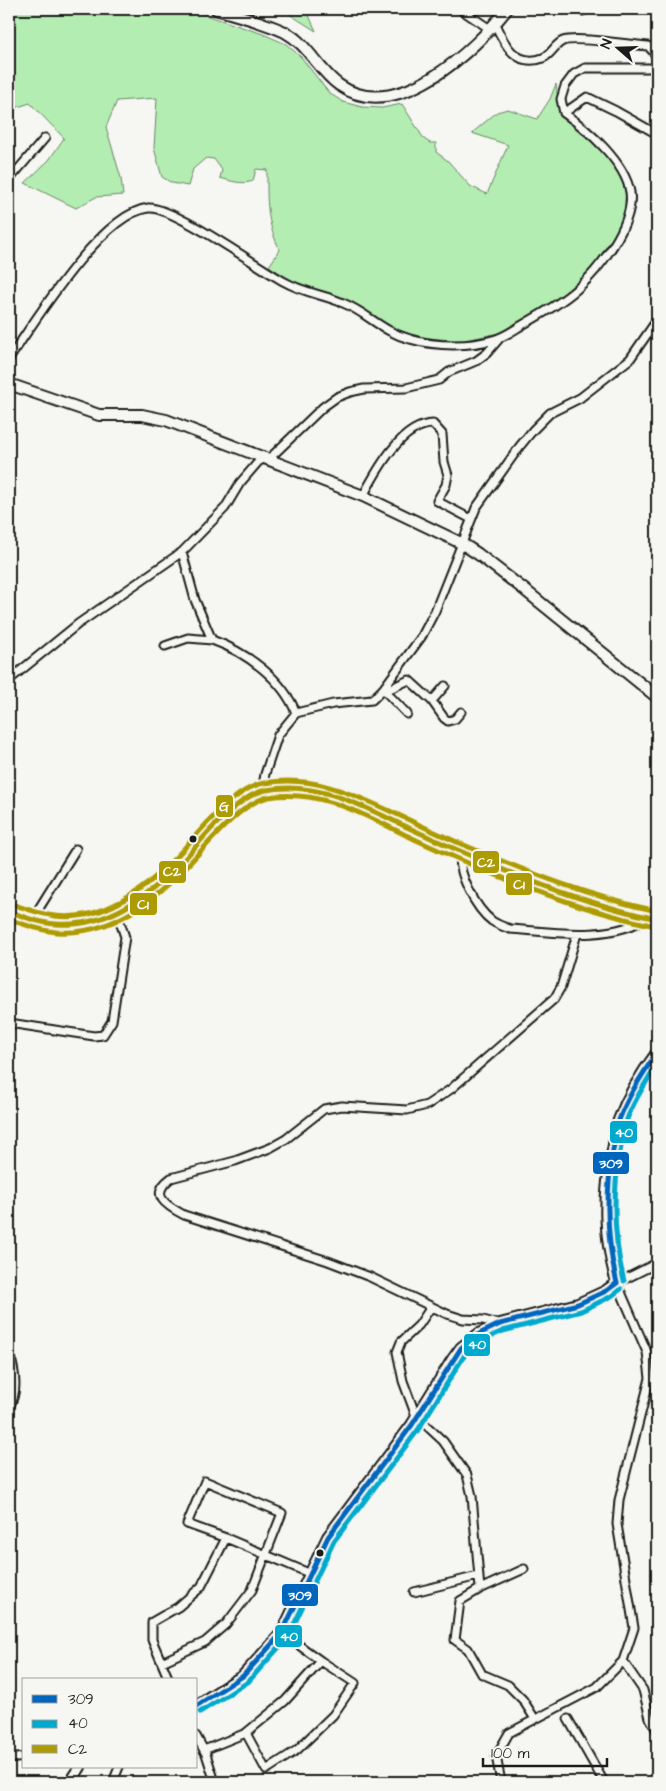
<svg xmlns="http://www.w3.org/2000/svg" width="666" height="1791" font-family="'Architects Daughter',sans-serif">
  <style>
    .green { fill: #b4edb2; stroke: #688467 }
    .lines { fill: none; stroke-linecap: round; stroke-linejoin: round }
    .street-casing { stroke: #1c1c1c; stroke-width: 11 }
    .secondary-casing { stroke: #1c1c1c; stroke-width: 14 }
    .primary-casing { stroke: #1c1c1c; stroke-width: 14 }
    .street { stroke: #f6f6f2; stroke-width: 7 }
    .secondary { stroke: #f6f6f2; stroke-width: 10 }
    .primary { stroke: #f6f6f2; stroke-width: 10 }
    .bus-1-casing { stroke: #f6f6f2; stroke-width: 9 }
    .bus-2-casing { stroke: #f6f6f2; stroke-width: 9 }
    .bus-3-casing { stroke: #f6f6f2; stroke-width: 9 }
    .bus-4-casing { stroke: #f6f6f2; stroke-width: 9 }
    .bus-5-casing { stroke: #f6f6f2; stroke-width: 9 }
    .bus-1 { stroke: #0065bd; stroke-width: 5 }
    .bus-2 { stroke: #00a9ce; stroke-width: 5 }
    .bus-3 { stroke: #ad9b03; stroke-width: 5 }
    .bus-4 { stroke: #ad9b03; stroke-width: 5 }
    .bus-5 { stroke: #ad9b03; stroke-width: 5 }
    .bus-dot { fill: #1c1c1c; stroke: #f6f6f2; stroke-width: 2 }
    .line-badge { stroke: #f6f6f2; stroke-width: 2 }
    .badge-label { font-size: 14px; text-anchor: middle; font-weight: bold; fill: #fff }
  </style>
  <rect width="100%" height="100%" fill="#f6f6f2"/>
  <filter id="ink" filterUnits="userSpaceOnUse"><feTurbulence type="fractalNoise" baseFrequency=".02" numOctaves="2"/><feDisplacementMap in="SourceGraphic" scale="10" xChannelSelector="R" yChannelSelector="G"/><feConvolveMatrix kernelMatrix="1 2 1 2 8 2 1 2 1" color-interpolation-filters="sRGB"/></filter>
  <g filter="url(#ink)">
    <path class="green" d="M9,9H188L263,34L286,44L301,57L329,93L343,102L362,107L382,108L402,104L424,139L430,143H436V152L448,161L470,186L487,194L508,145L472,133L497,112L508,109L537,119L550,99L556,84L560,116L580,130L605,155L619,173L626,187L624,216L617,232L593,268L551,305L499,333L461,341L419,337L391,327L350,301L292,281L269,266L280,250C266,223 267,200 267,170L256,169L253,181C242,185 231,181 220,178L222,170L214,159L206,158L193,169L188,186L172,183L162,177L154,148L157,98L117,101L106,127L121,178L123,195L96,197L76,208L25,183L49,160L64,138L30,103L9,110Z
      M280,9H306L316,31L281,9Z"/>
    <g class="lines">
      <defs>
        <path id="street" d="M460,9L490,29
          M569,9L582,11L588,9
          M495,24C504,44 516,68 543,58C551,55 555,44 563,41C576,36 631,45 648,46L657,56L656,68
          M564,113L587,97L616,111L657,134
          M9,180L45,138
          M9,359C35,321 101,214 148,208C171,205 258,267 283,281C304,293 322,294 343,303C368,313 382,332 410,339C437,347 470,347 496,339C506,336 515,329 524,324C542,314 561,303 577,289C599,270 635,223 630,192C625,162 588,130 564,113L561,99L565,86L574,74L585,68H657
          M363,496C376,472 401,424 433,424L442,434L444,462L448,475L446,485L437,501L471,519
          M182,552L195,600L212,640C246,652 283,679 296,713
          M165,646L188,638L212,640
          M9,680L78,624L182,552L225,508L240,483L259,461L272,456L323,407L337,397L350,392L364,389L406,388L439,380L449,372L476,361L487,353L499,339
          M384,690L407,714
          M385,691L409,680L432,701L444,718L448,721L455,719L461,712
          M432,701L445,686
          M262,791L265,774L278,735L296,713L333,704L372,700L383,689L422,636L435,611L476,508L520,446L533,430L550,413L580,398L630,359L657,320
          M461,852C456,872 476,909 492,921C498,925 504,927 510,929C552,932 612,942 648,917
          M34,920L38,910L76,849
          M9,1023L94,1036L103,1035L112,1021L125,937L117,913
          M431,1307L419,1325L401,1342L397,1352L403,1381L416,1416L443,1441L467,1475L472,1496L480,1589L460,1601L455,1640L468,1649L482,1674L508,1685L523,1700L535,1719
          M499,1324L483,1320L463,1319L447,1314L370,1277L328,1261L184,1215C167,1206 148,1195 171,1178L235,1161L270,1148L286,1139L324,1109L342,1106L407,1110L427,1105L451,1089L554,999L561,987L577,934
          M9,1352C15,1370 19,1391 9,1407
          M480,1589L524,1569
          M414,1592L478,1576
          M282,1633L321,1661
          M623,1661L643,1690L650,1718L657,1731
          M162,1662L205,1642L226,1624L252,1590L282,1513L205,1481L187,1524L226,1538
          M169,1680L152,1640V1622L178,1607L201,1587L226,1538L311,1574
          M568,1719L604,1782
          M196,1736L206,1754L215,1782
          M204,1750L246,1733L285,1701L321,1661L355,1683L333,1715L297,1750L266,1770L246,1733
          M9,1759L24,1757
          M113,1782L119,1767
          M501,1782L496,1756L509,1733L597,1687L623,1661L634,1628L617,1524L619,1500L650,1378L647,1352L617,1283L657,1263"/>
        <path id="secondary" d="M216,9C239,16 264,22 285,32C308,44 318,70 339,85C396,125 474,51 507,9
          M9,384L99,415H142L166,420L363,496L461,543L478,554L526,591L657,697
          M196,1706L243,1676L282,1633L328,1537L412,1425L453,1359L461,1348L479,1334L500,1324L578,1304L606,1291L617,1283C604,1236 603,1198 613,1150C615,1140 616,1129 619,1120C628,1096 642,1073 657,1053
          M70,1782L80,1767"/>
        <path id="primary" d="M9,911C75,943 131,914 178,866C201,842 219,815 249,798C254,795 259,791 266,790C312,781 344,798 385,817C413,830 442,844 471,856C531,882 593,907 657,919"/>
      </defs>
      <use href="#street" class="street-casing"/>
      <use href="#secondary" class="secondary-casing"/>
      <use href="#primary" class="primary-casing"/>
      <use href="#street" class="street"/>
      <use href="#secondary" class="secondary"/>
      <use href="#primary" class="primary"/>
      <defs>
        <path id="bus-1" d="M617,1283C606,1238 605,1196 613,1150C615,1140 616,1129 619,1120C628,1096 642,1074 657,1053
          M196,1706L243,1676L282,1633L328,1537L412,1425L461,1348L479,1334L500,1324L578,1304L606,1291L617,1283"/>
        <path id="bus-2" d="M624,1281C613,1237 612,1197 620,1152C622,1142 623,1132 626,1122C633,1102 645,1083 657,1065
          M200,1712L248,1682L288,1637L334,1541L418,1430L466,1353L483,1340L503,1331L581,1311L610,1297L621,1289"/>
        <path id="bus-3" d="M9,911C24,917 39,923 56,924C104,928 147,898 178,866C191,853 201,839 214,826C226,814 248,793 266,790C318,780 364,807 409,828C437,841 464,853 492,865C546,888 600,907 657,919"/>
        <path id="bus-4" d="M9,919C24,925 39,930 56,932C123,937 171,884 212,839C225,825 249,800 269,797C320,789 364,815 408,836C435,849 463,861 491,873C544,895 599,914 655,926"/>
        <path id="bus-5" d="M12,904C26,909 40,914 55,916C101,922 144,891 174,859C189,844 202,827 218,812C230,801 248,785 265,783C312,775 351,793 392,812C416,823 440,835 464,845C527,872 590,897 657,911"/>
      </defs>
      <use href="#bus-1" class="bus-1-casing"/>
      <use href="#bus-2" class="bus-2-casing"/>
      <use href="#bus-3" class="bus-3-casing"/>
      <use href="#bus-4" class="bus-4-casing"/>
      <use href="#bus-5" class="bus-5-casing"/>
      <use href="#bus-1" class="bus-1"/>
      <use href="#bus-2" class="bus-2"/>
      <use href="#bus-3" class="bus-3"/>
      <use href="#bus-4" class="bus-4"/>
      <use href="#bus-5" class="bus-5"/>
    </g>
  </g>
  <g class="bus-dot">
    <circle cx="193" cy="839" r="4.5"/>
    <circle cx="320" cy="1553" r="4.5"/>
  </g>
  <g class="line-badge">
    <rect x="215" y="794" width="19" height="24" rx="5" fill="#ad9b03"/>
    <rect x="472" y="850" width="28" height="24" rx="5" fill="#ad9b03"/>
    <rect x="158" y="860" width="29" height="24" rx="5" fill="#ad9b03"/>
    <rect x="505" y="872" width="28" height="24" rx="5" fill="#ad9b03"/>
    <rect x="129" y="892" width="29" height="24" rx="5" fill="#ad9b03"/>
    <rect x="609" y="1120" width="29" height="24" rx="5" fill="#00a9ce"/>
    <rect x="592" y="1151" width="38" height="24" rx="5" fill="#0065bd"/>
    <rect x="463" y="1333" width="28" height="24" rx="5" fill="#00a9ce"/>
    <rect x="281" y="1583" width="38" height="24" rx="5" fill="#0065bd"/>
    <rect x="274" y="1624" width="29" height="24" rx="5" fill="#00a9ce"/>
  </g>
  <g class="badge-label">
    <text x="224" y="811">G</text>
    <text x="486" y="867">C2</text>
    <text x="172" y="876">C2</text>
    <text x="519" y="889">C1</text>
    <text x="143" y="909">C1</text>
    <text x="624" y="1137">40</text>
    <text x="611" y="1168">309</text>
    <text x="477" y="1349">40</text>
    <text x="300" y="1600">309</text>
    <text x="289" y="1641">40</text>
  </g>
  <rect width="666" height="1791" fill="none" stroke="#f6f6f2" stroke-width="30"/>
  <rect x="15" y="15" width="636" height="1761" fill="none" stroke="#1c1c1c" stroke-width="2" filter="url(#ink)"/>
  <rect x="22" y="1678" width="175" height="90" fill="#f6f6f2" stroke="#9f9f9c"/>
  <rect x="32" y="1695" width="25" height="8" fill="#0065bd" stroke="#9f9f9c"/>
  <text x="68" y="1704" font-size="15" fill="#1c1c1c">309</text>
  <rect x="32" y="1720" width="25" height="8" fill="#00a9ce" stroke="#9f9f9c"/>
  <text x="68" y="1728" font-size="15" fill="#1c1c1c">40</text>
  <rect x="32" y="1745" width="25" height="8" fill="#ad9b03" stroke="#9f9f9c"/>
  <text x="68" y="1754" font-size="15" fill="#1c1c1c">C2</text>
  <g transform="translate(618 48) rotate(290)" stroke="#f6f6f2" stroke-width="4" paint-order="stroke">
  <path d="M0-4L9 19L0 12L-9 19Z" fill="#1c1c1c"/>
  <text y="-8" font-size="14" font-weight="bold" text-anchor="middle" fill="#1c1c1c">N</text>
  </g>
  <path d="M483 1758v8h124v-8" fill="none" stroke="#1c1c1c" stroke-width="2.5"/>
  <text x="491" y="1758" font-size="15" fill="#1c1c1c" stroke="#f6f6f2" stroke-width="4" paint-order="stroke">100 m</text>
</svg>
